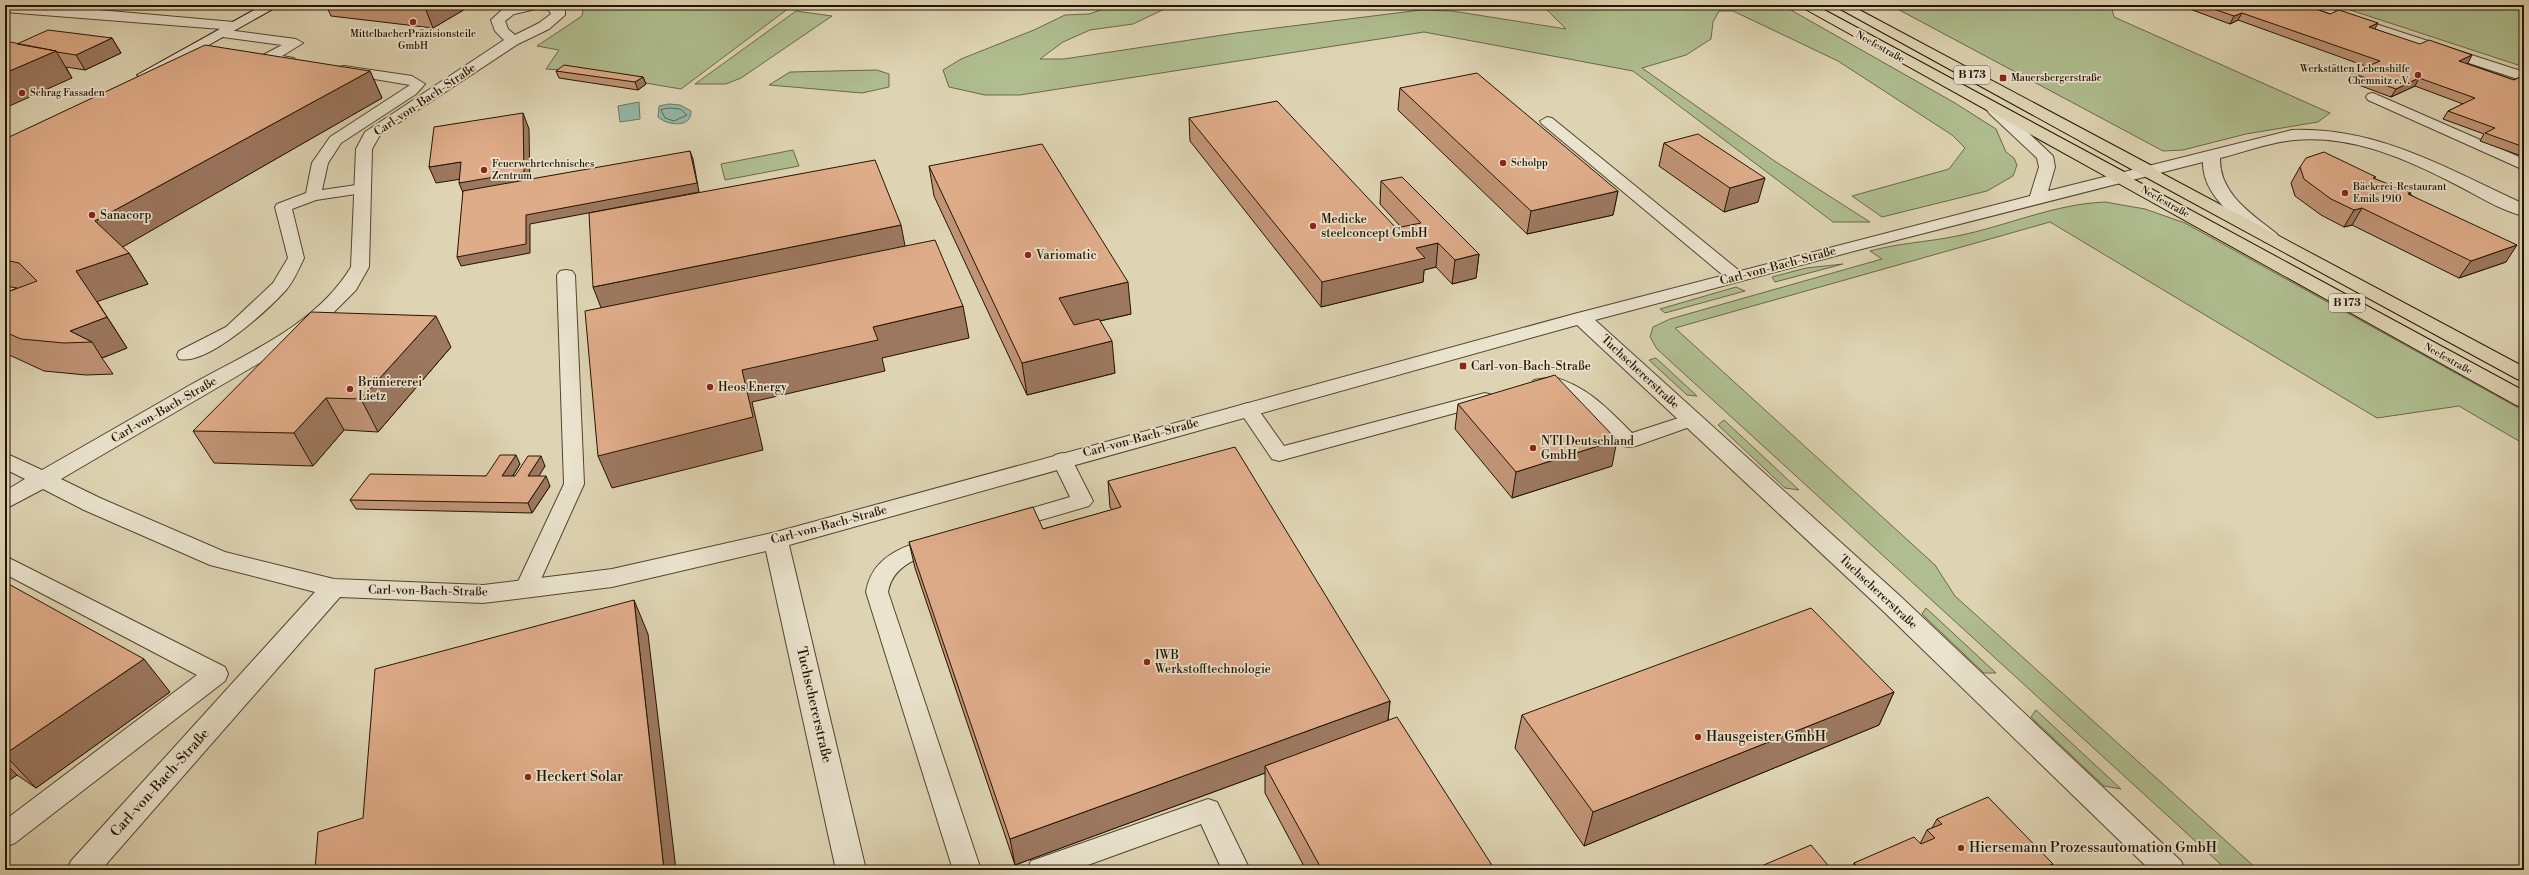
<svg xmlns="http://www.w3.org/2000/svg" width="2529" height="875" font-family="'Libre Bodoni',serif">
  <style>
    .green { fill: #afbd8f; stroke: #6a6848 }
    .water { fill: #94b9a7; stroke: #687764 }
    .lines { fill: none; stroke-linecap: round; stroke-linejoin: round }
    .shore { stroke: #5c6654; stroke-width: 1 }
    .lane-casing { stroke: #53442d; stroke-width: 2 }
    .street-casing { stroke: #53442d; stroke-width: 2 }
    .secondary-casing { stroke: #251400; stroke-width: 2 }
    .primary-casing { stroke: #251400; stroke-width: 2 }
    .highway-casing { stroke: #251400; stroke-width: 2 }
    .lane { fill: #eae3ce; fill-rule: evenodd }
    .street { fill: #eae3ce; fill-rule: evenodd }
    .secondary { fill: #eae3ce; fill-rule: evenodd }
    .primary { fill: #ded4b3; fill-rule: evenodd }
    .highway { fill: #ded4b3; fill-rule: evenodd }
    .wall { fill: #c09476; stroke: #251400 }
    .shaded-wall { fill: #9c7860; stroke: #251400 }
    .building { fill: #dfac89; stroke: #251400 }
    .poi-dot { fill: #8f2418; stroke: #eae3ce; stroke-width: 1.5 }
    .labels { text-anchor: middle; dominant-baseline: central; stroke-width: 3.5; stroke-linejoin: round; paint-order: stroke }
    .far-poi-label { font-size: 10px; fill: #251400; stroke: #eae3ce; text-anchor: start }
    .far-street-label { font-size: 10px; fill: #251400; stroke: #eae3ce }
    .shield { fill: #eae3ce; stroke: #60523e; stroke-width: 1 }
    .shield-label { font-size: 11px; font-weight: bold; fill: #251400 }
    .street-label { font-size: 12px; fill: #251400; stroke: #eae3ce }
    .poi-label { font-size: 12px; fill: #251400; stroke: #eae3ce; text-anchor: start }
    .near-street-label { font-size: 14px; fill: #251400; stroke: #eae3ce }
    .near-poi-label { font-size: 14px; fill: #251400; stroke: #eae3ce; text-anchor: start }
  </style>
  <rect width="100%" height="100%" fill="#ded4b3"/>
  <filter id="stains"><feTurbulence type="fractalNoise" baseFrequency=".005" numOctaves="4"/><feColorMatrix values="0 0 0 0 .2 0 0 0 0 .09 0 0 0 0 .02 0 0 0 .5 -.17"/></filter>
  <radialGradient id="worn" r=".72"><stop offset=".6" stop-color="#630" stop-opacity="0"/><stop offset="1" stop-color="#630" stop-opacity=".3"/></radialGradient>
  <path class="green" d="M584,5H793L681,89L574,71L546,69L559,50L537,46L582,16Z
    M1115,5H1173L1133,24L1090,30L1063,42L1040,59H1064L1236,33L1421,10L1452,11L1566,29L1542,5H1782L1955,103L1996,129L2006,152L2014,158L2017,165L2013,176L1987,191L1882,217L1852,196L1949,169L1965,148L1952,135L1838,61L1733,11H1719L1713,22L1711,39L1686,55L1642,68L1776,162L1870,222H1833L1633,71L1424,32L1020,95H985L949,87L943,70L961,59L1034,30L1065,15L1089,14Z
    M1890,5H2111L2114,17L2330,113L2318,122L2246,134L2183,150L2163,151Z
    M2335,5H2524V67L2521,66Z
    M796,11L832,16L741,78L726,84H695Z
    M877,70L889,74V87L862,93L769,85L790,72Z
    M793,150L799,166L725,180L721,164Z
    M2105,202L2145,209L2185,223L2524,411V444L2459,406L2377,418L2050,222L1675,328L1935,565L1955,596L2258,870H2227L1657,349L1650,337L1653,327L1670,319L1882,259L1870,251C1899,243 1928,242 1957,236C2007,226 2054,204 2105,202Z
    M1843,264L1775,282L1772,277L1806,268Z
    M1736,287L1745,291L1665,313L1660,309Z
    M1656,358L1697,396L1687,395L1649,360Z
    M1724,420L1799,490L1785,488L1718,425Z
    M1926,608L1996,673H1984L1922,614Z
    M2036,710L2121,789L2104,786L2031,717Z"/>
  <path class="water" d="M639,102L640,119L620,122L618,106Z
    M669,104L680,105L691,111C692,128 668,126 658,117L659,106Z"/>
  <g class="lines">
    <path class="shore" d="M669,108L680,109L687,115L674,121L665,118L661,110Z"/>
    <defs>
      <path id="lane" d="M2298,5H2317L2524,72V81L2300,8Z
        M220,29L296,39L303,43L282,56L294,58L296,61L294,64L263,61L261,58L263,55L282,45L215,36L214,33Z
        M344,66L412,76L425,84L416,94L341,143L328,163L322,190L363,184L371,189L369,192L316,200L292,209L304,258C299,268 294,281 286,290C268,310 207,366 179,359L177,355L179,351L226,327L273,283L288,258L275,207L277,204L306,193L312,163L330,137L410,85L339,73L337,70L339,67Z
        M2373,93L2524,159V170L2368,100L2366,97L2368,94Z
        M1547,117L1552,118L1742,273L1745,277L1742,281H1730L1542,124L1540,121Z
        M566,270L572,271L575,275L584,484L537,588L534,594L526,596L518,594L515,588L564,484L557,275L560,271Z
        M1553,377C1587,386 1608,409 1632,433L1691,414L1698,416L1701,420L1698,424L1636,446C1631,447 1626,448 1621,445C1602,432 1590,409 1569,397C1556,389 1548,392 1534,388L1531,384L1534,380Z
        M1485,393L1492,395L1495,399L1492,403L1279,461L1272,459L1238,409L1241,405L1248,403L1255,405L1284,446Z
        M1062,453L1069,455L1072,460L1093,501L1089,506L1010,529L1002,527L999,522L1002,517L1070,497L1052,460L1055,455Z
        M937,536L945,539L948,544L945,549C920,557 893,564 888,592L981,870H953L866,592C872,555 905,546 937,536Z
        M5,556L225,667L228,674L225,681L15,843L5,847V820L197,675L5,574Z
        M1208,799L1217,802L1250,870H1222L1201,824L1074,870H1027L1031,861Z"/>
      <path id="street" d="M5,5L87,9L234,22L241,26L234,30L5,12Z
        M517,5H560L565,10V15L549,29L518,44L380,135L372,149L369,267L356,290L334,312L285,348L61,479L100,498L225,552L334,579L483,585L612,569L776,532L1574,314L2030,196L2039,167L2037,158L1989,113L1987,110L1989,107H2001L2053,156L2055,167L2048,191L2292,130C2379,127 2447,169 2524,204V216C2498,210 2472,192 2447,180C2399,156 2349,135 2294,140C2270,142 2244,152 2220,158C2219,194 2252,214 2277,234L2280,238L2277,242H2265C2241,223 2202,197 2203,162L1858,250L1595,320L1899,595L2181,861L2185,870H2150L1881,609L1577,325L789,545L866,870H836L766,551L612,587L483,603L340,597L101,870H67L71,861L315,592L210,565L84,510L43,489L5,509V491L25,479L5,469V453L42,470C92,441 142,413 192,384C248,353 317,324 351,267L356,149L365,132L504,40L495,31L491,20L504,8ZM536,9L549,10L551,14L539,23L515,35L508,29L505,21L514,14Z"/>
      <path id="secondary" d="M263,5H280L150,78L145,80L137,75Z"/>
      <path id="primary" d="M1798,5H1815L2128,174L2131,178L2128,182H2116Z
        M1833,5H1850L2154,167L2156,171L2154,175H2142Z"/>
      <path id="highway" d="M2148,166L2524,367V381L2517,379L2142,175L2140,171L2142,167Z
        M2122,173L2524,391V407L2516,405L2116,182L2113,178L2116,174Z"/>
    </defs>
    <use href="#lane" class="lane-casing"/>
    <use href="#street" class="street-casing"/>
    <use href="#secondary" class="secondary-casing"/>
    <use href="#primary" class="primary-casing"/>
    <use href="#highway" class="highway-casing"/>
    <use href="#lane" class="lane"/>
    <use href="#street" class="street"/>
    <use href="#secondary" class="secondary"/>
    <use href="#primary" class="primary"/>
    <use href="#highway" class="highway"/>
  </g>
  <path class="wall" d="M326,5H472L433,28L331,16Z
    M2179,5H2304L2375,29L2468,63H2466L2514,80L2524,75V157L2480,141L2484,134L2443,119L2448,111L2463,104L2415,86L2391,97L2348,81L2352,73L2368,67L2238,20L2230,24Z
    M112,38L121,53L85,70L66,67L72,78L17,44Z
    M370,71L382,98L122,247L129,253L148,284L97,301L127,348L102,358L113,374L86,375L44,371L5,353V293L17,288L5,286V139Z
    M556,71L643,77L646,84L638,90L559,78Z
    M1400,88L1618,191L1613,215L1527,234L1398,110Z
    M1189,118L1396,228L1401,227L1380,204L1381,181L1479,254L1476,278L1452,284L1436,267L1424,270L1423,282L1321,307L1190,141Z
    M1664,143L1758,202L1724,212L1659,166Z
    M929,166L1131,314L1100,321L1115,373L1027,395L934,196Z
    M2300,167L2375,179L2410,194L2506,262L2459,278L2352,225L2344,227L2321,215L2295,196L2291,183Z
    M451,347L378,432L344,430L313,466L214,463L193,431Z
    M1458,404L1612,466L1512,498L1455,429Z
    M520,464L513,476H515L545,466L538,476L550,486L532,513L356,509L350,500L486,476Z
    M1108,481L1390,701L1388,721L1495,870H1306L1265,793V773L1015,865L915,568L909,542L1043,529L1112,510L1110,507Z
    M5,582L170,692L36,788L17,775L5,783Z
    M1894,692L1879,725L1584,846L1515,748L1522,715Z
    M1937,819L2053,864L2049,870H1851L1854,863L1920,844L1927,830L1932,828Z"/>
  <path class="shaded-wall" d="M424,5H472L433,28Z
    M2242,13L2238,20L2230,24L2234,16Z
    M2378,23L2374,31L2369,27Z
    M112,38L121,53L85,70L76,55Z
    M56,51L72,78L5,108V73Z
    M2472,55L2468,63L2454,68L2459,61Z
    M370,71L382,98L114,252L95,221Z
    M643,77L646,84L638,90L635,82Z
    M2419,78L2415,86L2391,97L2396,89Z
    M523,113L529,129L530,189L466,200L459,183Z
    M690,151L693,159L699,192L530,224V253L461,266L457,257L526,215Z
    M461,162L468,178L436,183L429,167Z
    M1765,178L1758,202L1724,212L1730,188Z
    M1618,191L1613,215L1527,234L1531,211Z
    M2362,208L2352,225L2344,227L2354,210Z
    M901,225L907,256L605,318L593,287Z
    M1438,243L1436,267L1424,270L1423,282L1321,307L1322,282L1416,248Z
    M2517,245L2506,262L2459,278L2471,261Z
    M129,253L148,284L96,302L76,271Z
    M1479,254L1476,278L1452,284L1455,260Z
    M1128,282L1131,314L1063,329L1059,298Z
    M963,306L969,338L882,358L885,371L752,402L763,450L612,488L598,456L742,370L873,327Z
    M436,316L451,347L378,432L361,399Z
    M107,317L127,348L102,358L92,342L70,331Z
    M1112,341L1115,373L1027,395L1022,363Z
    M326,398L344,430L313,466L294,433Z
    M1617,440L1612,466L1512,498L1516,472Z
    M516,455L520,464L507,485L502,476Z
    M541,456L545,466L533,486L528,476Z
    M546,476L550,486L532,513L528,503Z
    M634,600L648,634L676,870H664Z
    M144,659L170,692L36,788L5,755V754Z
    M1894,692L1879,725L1584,846L1593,812Z
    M1390,701L1387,728L1265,766V773L1015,865L1010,839Z
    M5,763L17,775L5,783Z
    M5,793L8,796L5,799Z
    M2053,864L2049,870L2046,867Z"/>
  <path class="building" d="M2202,5H2304L2330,14L2339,10L2378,23L2369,27L2420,44L2429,40L2472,55L2459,61L2514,80L2524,75V147L2485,133L2495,128L2448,111L2475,98L2419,78L2396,89L2352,73L2380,61L2242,13L2234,16Z
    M48,30L112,38L76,55L57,52L56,51L17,44Z
    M5,41L56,51L5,73Z
    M205,45L370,71L95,221L129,253L76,271L107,317L70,331L92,342L64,343L21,339L5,332V293L37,281L19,263L5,260V139Z
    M564,65L643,77L635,82L556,71Z
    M1477,73L1618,191L1531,211L1400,88Z
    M1277,101L1396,228L1421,223L1381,181L1402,177L1479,254L1455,260L1438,243L1416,248L1425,258L1322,282L1189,118Z
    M523,113L524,172L459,183L461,162L429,167L434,127Z
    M1698,134L1765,178L1730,188L1664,143Z
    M1042,144L1128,282L1059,298L1074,325L1099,319L1112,341L1022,363L929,166Z
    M690,151L697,183L526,215V244L457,257L463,191Z
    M2324,152L2376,177L2373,178L2411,193L2408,194L2517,245L2471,261L2362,208L2354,210L2331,199L2304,179L2300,167L2306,158Z
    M875,160L901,225L593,287L589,213Z
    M935,240L963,306L873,327L878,340L742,370L753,417L598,456L585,311Z
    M311,312L436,316L361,399L326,398L294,433L193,431Z
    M1555,375L1617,440L1516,472L1458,404Z
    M1235,447L1390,701L1010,839L909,542L1033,507L1043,529L1121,507L1108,481Z
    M500,455H516L502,476H515L528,456H541L528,476H546L528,503L350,500L370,474L486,476Z
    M5,582L144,659L5,754Z
    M634,600L664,870H315L318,832L363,818L375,669Z
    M1811,608L1894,692L1593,812L1522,715Z
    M1397,717L1495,870H1322L1265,766Z
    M1988,797L2053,864L2046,867L2049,870H1860L1854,863L1914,837L1921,844L1935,838L1927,830L1942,824L1937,819Z
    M1811,845L1832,870H1752Z"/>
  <g class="poi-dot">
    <circle cx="413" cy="22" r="4"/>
    <circle cx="2418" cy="75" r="4"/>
    <rect x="1999" y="74" width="8" height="8" rx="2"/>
    <circle cx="22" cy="93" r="4"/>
    <circle cx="1503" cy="163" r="4"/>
    <circle cx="484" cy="170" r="4"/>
    <circle cx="2345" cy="193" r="4"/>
    <circle cx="92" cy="215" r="4"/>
    <circle cx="1313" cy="226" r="4"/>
    <circle cx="1028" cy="255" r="4"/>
    <rect x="1459" y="362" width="8" height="8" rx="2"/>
    <circle cx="710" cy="387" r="4"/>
    <circle cx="350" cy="389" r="4"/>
    <circle cx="1533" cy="448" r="4"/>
    <circle cx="1147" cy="662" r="4"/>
    <circle cx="1698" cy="737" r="4"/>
    <circle cx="528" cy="777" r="4"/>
    <circle cx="1961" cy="848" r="4"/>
  </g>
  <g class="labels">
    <g class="far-poi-label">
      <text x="413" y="34" text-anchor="middle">MittelbacherPräzisionsteile<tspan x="413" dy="12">GmbH</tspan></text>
      <text x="2410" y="69" text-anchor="end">Werkstätten Lebenshilfe<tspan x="2410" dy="12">Chemnitz e.V.</tspan></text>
      <text x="2011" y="78">Mauersbergerstraße</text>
      <text x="30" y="93">Schrag Fassaden</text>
      <text x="1511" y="163">Scholpp</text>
      <text x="492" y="164">Feuerwehrtechnisches<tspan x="492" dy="12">Zentrum</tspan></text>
      <text x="2353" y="187">Bäckerei-Restaurant<tspan x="2353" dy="12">Emils 1910</tspan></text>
    </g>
    <g class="far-street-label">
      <text transform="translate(1880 47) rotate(29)">Neefestraße</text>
      <text transform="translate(2165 202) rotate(29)">Neefestraße</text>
      <text transform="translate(2448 359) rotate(29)">Neefestraße</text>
    </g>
    <g class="shield">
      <rect x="1954" y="66" width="36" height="18" rx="3"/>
      <rect x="2329" y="294" width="36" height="18" rx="3"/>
    </g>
    <g class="shield-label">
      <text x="1972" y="75">B 173</text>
      <text x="2347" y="303">B 173</text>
    </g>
    <g class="street-label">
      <text transform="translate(425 100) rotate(-34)">Carl-von-Bach-Straße</text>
      <text transform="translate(1778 266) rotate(-15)">Carl-von-Bach-Straße</text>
      <text transform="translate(1640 372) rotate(43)">Tuchschererstraße</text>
      <text transform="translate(164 410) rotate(-30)">Carl-von-Bach-Straße</text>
      <text transform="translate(1141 438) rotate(-15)">Carl-von-Bach-Straße</text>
      <text transform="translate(829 525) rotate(-15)">Carl-von-Bach-Straße</text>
      <text transform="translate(428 591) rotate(1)">Carl-von-Bach-Straße</text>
      <text transform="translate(1878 592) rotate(43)">Tuchschererstraße</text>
    </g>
    <g class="poi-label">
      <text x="100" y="215">Sanacorp</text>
      <text x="1321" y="219">Medicke<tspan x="1321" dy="14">steelconcept GmbH</tspan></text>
      <text x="1036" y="255">Variomatic</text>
      <text x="1471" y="366">Carl-von-Bach-Straße</text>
      <text x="358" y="382">Brüniererei<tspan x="358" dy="14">Lietz</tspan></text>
      <text x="718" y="387">Heos Energy</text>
      <text x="1541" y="441">NTI Deutschland<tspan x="1541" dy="14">GmbH</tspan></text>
      <text x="1155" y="655">IWB<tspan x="1155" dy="14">Werkstofftechnologie</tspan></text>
    </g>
    <g class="near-street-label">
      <text transform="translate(814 705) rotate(77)">Tuchschererstraße</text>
      <text transform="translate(160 783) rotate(-48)">Carl-von-Bach-Straße</text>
    </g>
    <g class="near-poi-label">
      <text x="1706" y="737">Hausgeister GmbH</text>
      <text x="536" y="777">Heckert Solar</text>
      <text x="1969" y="848">Hiersemann Prozessautomation GmbH</text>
    </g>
  </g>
  <rect width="2529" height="875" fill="none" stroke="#ded4b3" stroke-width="20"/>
  <rect x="6" y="6" width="2517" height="863" fill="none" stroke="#251400" stroke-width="2"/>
  <rect x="10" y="10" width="2509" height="855" fill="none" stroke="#251400"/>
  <rect width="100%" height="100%" filter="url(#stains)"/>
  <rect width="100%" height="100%" fill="url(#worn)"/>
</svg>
